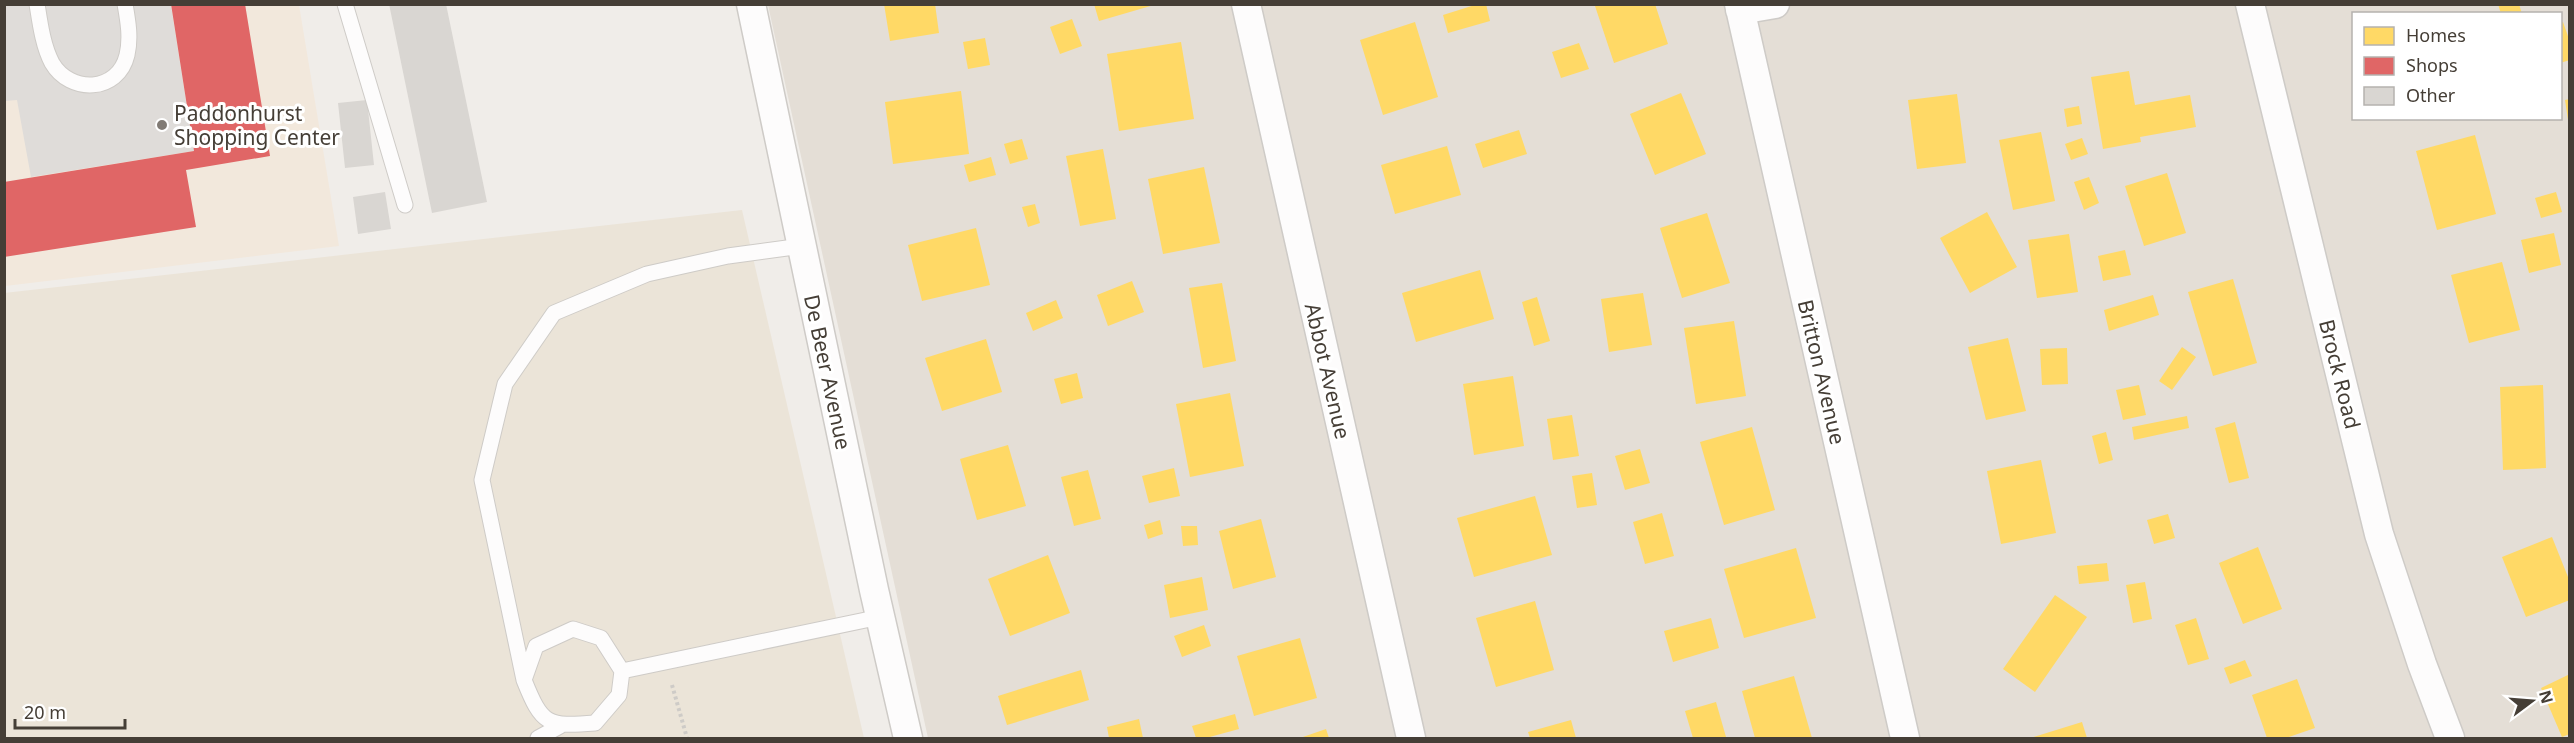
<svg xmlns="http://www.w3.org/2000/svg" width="2574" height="743" font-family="'Noto Sans',sans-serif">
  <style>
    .residential { fill: #e4ded6; fill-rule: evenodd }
    .commercial { fill: #f2e8dc }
    .education { fill: #ebe4d8 }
    .parking { fill: #dfdcd9 }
    .homes { fill: #ffd966 }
    .shops { fill: #e06666 }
    .building { fill: #d9d6d2 }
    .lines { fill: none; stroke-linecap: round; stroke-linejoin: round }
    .service-casing { stroke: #cecbc7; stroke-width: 17 }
    .minor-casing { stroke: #cecbc7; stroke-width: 31 }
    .path { stroke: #cecbc7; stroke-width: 4; stroke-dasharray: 3 3; stroke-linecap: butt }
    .service { stroke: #fdfcfc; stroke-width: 15 }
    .minor { stroke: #fdfcfc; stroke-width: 28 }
    .poi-dot { fill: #817b75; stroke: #fff; stroke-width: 2 }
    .labels { text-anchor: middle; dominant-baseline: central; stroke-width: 6; stroke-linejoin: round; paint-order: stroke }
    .poi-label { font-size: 21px; fill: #453e36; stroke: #fff; text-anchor: start }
    .street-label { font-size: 21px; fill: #453e36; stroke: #fff }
  </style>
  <rect width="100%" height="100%" fill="#f0ede9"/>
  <path class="residential" d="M768,5H2569V738H928ZM2354,14H2560V118H2354Z"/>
  <path class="commercial" d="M4,5H299L339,246L5,286Z"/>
  <path class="education" d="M742,210L864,738H5L4,293Z"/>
  <path class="parking" d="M5,5H171L194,151L31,177L17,100L5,101Z"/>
  <path class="homes" d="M884,4H935L939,33L890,41Z
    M1094,4H1154V5L1099,21Z
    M1478,4H1486L1490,21L1448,33L1443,15Z
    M1599,4H1655L1668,44L1614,63L1595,6Z
    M2498,4H2519L2522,14H2501Z
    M1072,19L1082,46L1060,54L1050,27Z
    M1415,22L1438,97L1383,115L1360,40Z
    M2563,22L2570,42V60L2560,63V23Z
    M985,38L990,65L968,69L963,42Z
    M1181,42L1194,119L1119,131L1107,54Z
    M1579,43L1589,69L1561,78L1552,52Z
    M2129,71L2135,105L2190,95L2196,127L2140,137L2141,142L2103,149L2091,77Z
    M961,91L969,154L893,164L885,102Z
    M1681,93L1706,154L1655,175L1630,114Z
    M1957,94L1966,163L1917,169L1908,100Z
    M2570,99V120H2568L2565,100Z
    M2079,106L2082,124L2067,127L2064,109Z
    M1519,130L1527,154L1483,168L1475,144Z
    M2041,132L2055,201L2013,210L1999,140Z
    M2475,135L2496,214L2437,230L2416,151Z
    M2082,138L2088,154L2071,160L2065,144Z
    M1022,139L1028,159L1010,164L1004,144Z
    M1447,146L1461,195L1395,214L1381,165Z
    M1103,149L1116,219L1080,226L1066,156Z
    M991,157L996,175L969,182L964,165Z
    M1204,167L1220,243L1163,254L1148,179Z
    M2167,173L2186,233L2144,246L2125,186Z
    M2089,177L2099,203L2084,210L2074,182Z
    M2556,192L2562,212L2541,218L2535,198Z
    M1035,204L1040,223L1028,227L1022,207Z
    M1987,212L2017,267L1970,293L1940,238Z
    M1707,213L1730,283L1682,298L1660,228Z
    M976,228L990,285L922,301L908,245Z
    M2554,233L2561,265L2529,273L2521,240Z
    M2069,234L2078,292L2037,298L2028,240Z
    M2125,250L2131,275L2103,281L2098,256Z
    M2502,262L2520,330L2469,343L2451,275Z
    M1480,270L1494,319L1416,342L1402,293Z
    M2233,279L2257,363L2213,376L2188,292Z
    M1132,281L1144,312L1108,326L1097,295Z
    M1222,283L1236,361L1203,368L1189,288Z
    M1643,293L1652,345L1609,352L1601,299Z
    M2153,295L2159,315L2109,331L2104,310Z
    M1537,297L1550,341L1534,346L1522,302Z
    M1056,300L1063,318L1033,331L1026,313Z
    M1734,321L1746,396L1696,404L1684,328Z
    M2008,338L2026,411L1986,420L1968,347Z
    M986,339L1002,392L942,411L925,358Z
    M2182,347L2196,357L2172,390L2159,381Z
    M2067,348L2068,384L2042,385L2040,349Z
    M1077,373L1083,398L1061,404L1054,379Z
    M1513,376L1524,446L1474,455L1463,384Z
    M2139,385L2146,415L2123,420L2116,390Z
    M2543,385L2546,468L2503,470L2500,387Z
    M1230,393L1244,466L1190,477L1176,404Z
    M1572,415L1579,456L1553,460L1547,419Z
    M2187,416L2189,428L2134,440L2132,427Z
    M2235,422L2249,478L2229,483L2215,428Z
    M1752,427L1775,510L1724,525L1700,442Z
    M2106,432L2113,460L2099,464L2092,436Z
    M1008,445L1026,506L977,520L960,459Z
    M1640,449L1650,483L1625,490L1615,456Z
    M2041,460L2056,533L2001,544L1987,471Z
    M1174,468L1180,496L1149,503L1142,476Z
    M1088,470L1101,519L1074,526L1061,477Z
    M1592,473L1597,505L1577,508L1572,476Z
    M1535,496L1552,555L1474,577L1457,518Z
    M1662,513L1674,556L1645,564L1633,522Z
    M2168,514L2175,538L2154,544L2147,520Z
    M1261,519L1276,577L1233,589L1219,531Z
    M1160,520L1163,534L1148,539L1144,525Z
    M1181,526H1197L1198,545L1183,546Z
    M2552,537L2570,582V600L2526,617L2502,557Z
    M2258,547L2282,609L2243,624L2219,563Z
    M1796,548L1816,618L1744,638L1724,569Z
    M1048,555L1070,613L1010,636L988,579Z
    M2107,563L2109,581L2079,584L2077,566Z
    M1202,577L1208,610L1170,618L1164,585Z
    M2145,582L2152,619L2133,623L2126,585Z
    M2055,595L2087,617L2035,692L2003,669Z
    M1535,601L1554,670L1496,687L1476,618Z
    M1711,618L1719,648L1673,662L1664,631Z
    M2196,618L2209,659L2188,665L2175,625Z
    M1204,625L1211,646L1182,657L1174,636Z
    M1300,638L1317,698L1254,716L1237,656Z
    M2245,660L2252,676L2230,684L2224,668Z
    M1081,670L1089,700L1007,725L998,696Z
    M2570,674V734L2562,737L2541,688Z
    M1794,676L1812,738H1755L1742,691Z
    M2297,679L2315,728L2286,738H2267L2252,695Z
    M1716,702L1726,737L1693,738L1685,711Z
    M1235,714L1239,729L1206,738H1196L1192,726Z
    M1139,719L1143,738H1109L1107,727Z
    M1571,720L1576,738H1530L1528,732Z
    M2082,722L2087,738H2030Z
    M1326,729L1329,738H1300Z"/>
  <path class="shops" d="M171,4H245L270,156L186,170L196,227L4,257V182L194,151Z"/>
  <path class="building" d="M389,4H446L487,202L432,213Z
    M367,100L374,165L345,168L338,103Z
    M385,192L391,229L358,234L353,197Z"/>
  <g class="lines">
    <defs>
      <path id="service" d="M37,4C40,23 43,46 52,63C70,94 118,93 127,55C131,38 128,21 125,4
        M345,4L405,205
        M622,671L601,638L573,629L536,646L524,680C542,725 547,727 595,723L619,695L622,671L880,617
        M524,680L482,480L505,384L554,313L647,274L728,256L802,246
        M538,738L560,726"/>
      <path id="minor" d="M751,4L874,590L908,738
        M1246,4L1411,738
        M1739,4L1905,738
        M2250,4L2379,534L2422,664L2450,738
        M1740,10L1775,4"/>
    </defs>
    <use href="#service" class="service-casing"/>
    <use href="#minor" class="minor-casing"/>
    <path class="path" d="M672,685L687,738"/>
    <use href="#service" class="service"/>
    <use href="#minor" class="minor"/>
  </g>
  <circle class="poi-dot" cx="162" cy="125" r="6"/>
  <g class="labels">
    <g class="poi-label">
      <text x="174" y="113">Paddonhurst<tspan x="174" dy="24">Shopping Center</tspan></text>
    </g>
    <g class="street-label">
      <text transform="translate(1328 371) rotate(77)">Abbot Avenue</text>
      <text transform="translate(828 372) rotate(78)">De Beer Avenue</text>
      <text transform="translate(1822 372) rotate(77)">Britton Avenue</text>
      <text transform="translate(2340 374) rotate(76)">Brock Road</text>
    </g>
  </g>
  <rect width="2574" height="743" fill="none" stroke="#453e36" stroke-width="12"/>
  <rect x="2352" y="12" width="210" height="108" fill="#ffffff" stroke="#b5b2af" stroke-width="1.5"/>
  <rect x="2364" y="27" width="30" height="18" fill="#ffd966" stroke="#b5b2af" stroke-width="1.5"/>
  <text x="2406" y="42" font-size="18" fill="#453e36">Homes</text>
  <rect x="2364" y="57" width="30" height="18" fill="#e06666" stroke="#b5b2af" stroke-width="1.5"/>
  <text x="2406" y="72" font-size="18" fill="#453e36">Shops</text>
  <rect x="2364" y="87" width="30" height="18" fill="#d9d6d2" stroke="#b5b2af" stroke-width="1.5"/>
  <text x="2406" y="102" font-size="18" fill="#453e36">Other</text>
  <g transform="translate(2532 701) rotate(74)" stroke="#ffffff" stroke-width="4.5" paint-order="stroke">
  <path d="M0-4.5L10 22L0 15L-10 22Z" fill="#453e36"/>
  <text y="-9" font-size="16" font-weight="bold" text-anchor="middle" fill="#453e36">N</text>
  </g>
  <path d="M15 719v9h110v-9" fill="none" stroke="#453e36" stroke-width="3"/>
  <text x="24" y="719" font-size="18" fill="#453e36" stroke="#ffffff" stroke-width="4.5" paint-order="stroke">20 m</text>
</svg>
